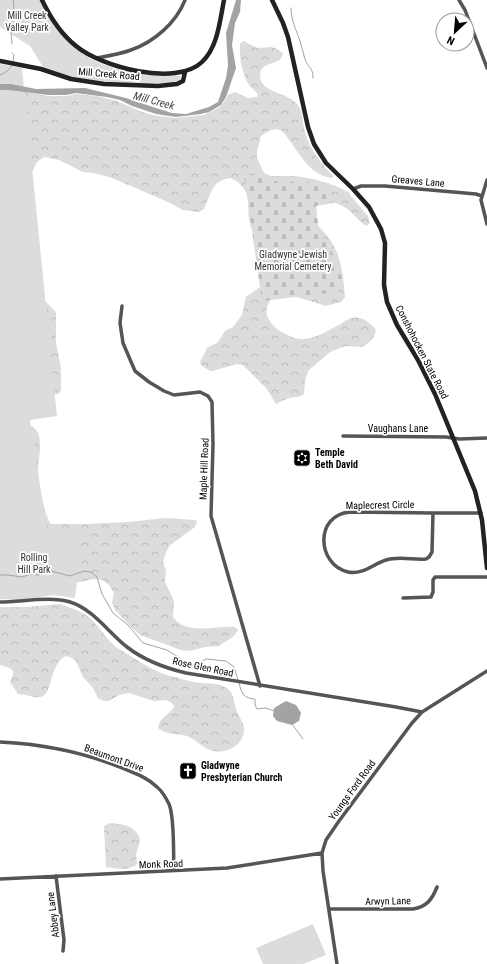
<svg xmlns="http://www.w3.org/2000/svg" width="487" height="964" font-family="'Roboto Condensed',sans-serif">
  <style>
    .forest { fill: url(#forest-crowns) }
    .cemetery { fill: url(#cemetery-stones) }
    .park { fill: #dcdcdc }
    .water { fill: #a3a3a3 }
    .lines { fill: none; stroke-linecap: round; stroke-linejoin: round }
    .stream { stroke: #a3a3a3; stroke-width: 1 }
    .street { stroke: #555; stroke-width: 3.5 }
    .secondary { stroke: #222; stroke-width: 4.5 }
    .labels { text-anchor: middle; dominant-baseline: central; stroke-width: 3.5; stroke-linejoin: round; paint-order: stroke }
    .park-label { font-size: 10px; fill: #333; stroke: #fff }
    .street-label { font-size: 10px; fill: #000; stroke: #fff }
    .poi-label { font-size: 10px; font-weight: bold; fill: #000; stroke: #fff; text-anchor: start }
    .water-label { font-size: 11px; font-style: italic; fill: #444; stroke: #fff }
  </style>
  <defs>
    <pattern id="forest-crowns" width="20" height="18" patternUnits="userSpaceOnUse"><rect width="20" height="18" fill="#dcdcdc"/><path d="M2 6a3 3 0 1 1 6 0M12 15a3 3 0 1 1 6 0" fill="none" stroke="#bbb"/></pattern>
    <pattern id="cemetery-stones" width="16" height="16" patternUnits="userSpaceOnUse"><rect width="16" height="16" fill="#dcdcdc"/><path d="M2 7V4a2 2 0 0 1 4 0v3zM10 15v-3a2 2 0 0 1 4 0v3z" fill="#bbb"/></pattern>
  </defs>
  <rect width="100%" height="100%" fill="#fff"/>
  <path class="forest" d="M243,41C247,42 250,45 255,47C267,51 269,41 283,54C281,66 260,61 260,75C260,93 287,92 297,104C304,112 302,122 305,132C310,150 321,163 333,176L332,178C307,175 298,149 283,132C276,126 268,131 261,136L257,151V158L264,173L271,176H294L314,179L336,186L350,193V195L368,216L370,223L367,226C362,224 359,220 355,216C343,203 333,201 316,202L317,225C341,247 342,267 345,297L341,302L326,306L290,295L272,298C267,304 265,311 268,318C272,326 278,331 286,334C290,336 296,339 300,339C317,340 337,325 351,318C362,316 369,322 376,330C374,339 370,342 362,347L345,346L330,352L308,371L305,381L304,394L301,396L286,399L276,404L267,389L243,365L237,364L213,371H210L201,365L200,362L207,348L218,342L225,331L233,327L242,315L246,297L260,287L263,282C261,269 261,250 257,238C255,233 251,229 250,224C246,204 254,190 231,178C211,180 211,195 204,209L199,212L183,210L166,201L112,178L94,173L83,172L59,160L44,157L37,162L30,176L44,300L56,312V343L61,368V391L58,394L48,395L19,93L26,92L48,96H67L76,94L97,96L117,101L140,111L152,115L175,118L204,115L220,107L224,102L228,95L235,92L248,98L257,97L258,95C256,91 252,89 249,85C242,74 239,57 240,44Z
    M26,424C31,426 36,428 38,433C42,441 39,458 38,467C37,476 45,519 51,524H88L128,522L165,518L195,520L197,521L195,527L169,546L164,558L163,562L166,571L165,582L174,601L173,617C187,636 216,625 235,627L238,630L234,636L219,646L205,647L190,651L181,650L140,635L130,626L115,610L112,602L114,593L109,585L102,580L94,579L80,582L73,583L0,481Z
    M60,604C71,608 82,611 91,619C100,627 106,639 116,647C131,656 154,672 170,676C179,678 190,682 200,683C209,684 221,682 229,690C234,695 234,705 237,712C240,718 245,725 244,732C242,747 223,755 210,750C202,747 195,739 187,736C175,733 170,736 158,728C160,715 170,716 174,706L172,703L166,700L154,701L129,693L119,695L109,701H104L98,698L93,688L83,677L76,661L72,658L66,656C49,663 53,696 40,697C33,698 25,694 18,694L10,682L13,674V671L10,668L0,665V607H27Z
    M110,823C122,824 133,825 139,836L140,841L136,854L137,864C128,872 117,868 106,867L104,826Z"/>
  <path class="cemetery" d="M244,174H262L263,181L329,183L333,203L316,206L319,232L339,264L344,291L262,301Z"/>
  <path class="park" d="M0,0H40C50,14 63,35 75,47C98,72 148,74 180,76V80L172,83L142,84L95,82L73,78L43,67L30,46L0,27Z
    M0,64L22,68L57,416L30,420L47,531L83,528L75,598L53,595L21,600L0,599Z
    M313,924L326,955L303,964H263L256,948Z"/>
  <path class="water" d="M236,0H241L240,12L235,23L232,45L236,68L226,97L221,105L209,112L201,114L176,117L156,114L132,106L120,100L107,97L76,93L66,95H48L9,90H0V84H11L36,89L85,88L126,98L156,108L172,113L186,114L209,107L218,102L226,78L228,65L226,33Z
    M286,701L296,705L301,713L299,721L292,725L277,721L273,716L274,708Z"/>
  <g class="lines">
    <path class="stream" d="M291,8C291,21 296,29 300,41C302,47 303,53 305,59C307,67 314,68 313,78
      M12,44L11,31L14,5L13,0
      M12,53L14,55L13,61
      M0,75C4,74 11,69 12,64
      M0,575H8L22,577L31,574L38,575L51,571L70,576L84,571L91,572L97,577L102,594L113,613L128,625L143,643L167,650L189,664L195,665L206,659L226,661L234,667L238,680
      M239,683C242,695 244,698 255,699V705L257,709L266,708L274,711
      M292,724L303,739"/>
    <path class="street" d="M459,0L465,10L487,68
      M97,58C108,56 120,54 131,50C154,42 176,23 185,0
      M487,180L481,200L487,224
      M353,189L361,186H385L476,194L482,196
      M122,306L120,323L123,343L135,371L149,382L164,391L174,395L200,392L208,396L212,402L213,444L211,516L260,686
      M343,436L446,437L459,439L487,438
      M433,513L350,512C314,515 317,565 348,572C363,575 373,564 386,560C398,556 413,560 426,559L429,557L432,552L433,513H481
      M403,598L431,597L433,592V580L435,577H487
      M0,602C22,602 50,596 70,602C93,609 109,633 127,647C145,661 165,668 186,673L396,707L422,712
      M0,742C42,744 83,752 122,768C134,773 147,777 157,787C162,791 166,798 169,804C175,818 173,854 174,871
      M56,876L64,940L63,951
      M0,879L227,868L322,853
      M329,909H413C426,907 432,900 437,887
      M337,964L323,871L322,853L326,840L339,821L412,723L422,712L487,671"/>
    <path class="secondary" d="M42,0C50,17 61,34 76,46C101,67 176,87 202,62C218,47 220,20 224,0
      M272,0L283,23L288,37L308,127L314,144L326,163L353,189L369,207L381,229L385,243L384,285L387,302L397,325L418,360L435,394L475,491L482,520L487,568
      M0,61L41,69L71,79L104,84L158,86L177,84L183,81L185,72"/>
  </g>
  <defs>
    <symbol id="synagogue-square" viewBox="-11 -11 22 22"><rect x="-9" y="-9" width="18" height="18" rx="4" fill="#000" stroke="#fff"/><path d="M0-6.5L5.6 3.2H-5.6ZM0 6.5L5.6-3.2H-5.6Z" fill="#fff"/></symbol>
    <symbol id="church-square" viewBox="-11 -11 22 22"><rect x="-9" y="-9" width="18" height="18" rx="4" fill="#000" stroke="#fff"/><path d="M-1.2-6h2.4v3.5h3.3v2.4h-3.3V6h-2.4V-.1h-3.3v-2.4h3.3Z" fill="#fff"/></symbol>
  </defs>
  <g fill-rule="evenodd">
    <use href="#synagogue-square" x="292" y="448" width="20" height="20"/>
    <use href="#church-square" x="178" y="761" width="20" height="20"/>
  </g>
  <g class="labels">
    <g class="park-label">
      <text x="27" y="15">Mill Creek<tspan x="27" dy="12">Valley Park</tspan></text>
      <text x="293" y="254">Gladwyne Jewish<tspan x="293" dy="12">Memorial Cemetery</tspan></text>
      <text x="34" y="557">Rolling<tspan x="34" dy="12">Hill Park</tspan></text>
    </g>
    <g class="street-label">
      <text transform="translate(109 74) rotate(5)">Mill Creek Road</text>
      <text transform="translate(418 181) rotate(5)">Greaves Lane</text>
      <text transform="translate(422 352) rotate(63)">Conshohocken State Road</text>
      <text x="398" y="428">Vaughans Lane</text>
      <text transform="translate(204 469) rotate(-88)">Maple Hill Road</text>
      <text transform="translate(380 505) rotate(-1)">Maplecrest Circle</text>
      <text transform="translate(203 667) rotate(12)">Rose Glen Road</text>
      <text transform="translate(114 758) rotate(20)">Beaumont Drive</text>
      <text transform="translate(352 790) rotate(-54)">Youngs Ford Road</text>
      <text transform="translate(161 864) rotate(-2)">Monk Road</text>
      <text transform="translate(388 901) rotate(-1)">Arwyn Lane</text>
      <text transform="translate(53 915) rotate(-97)">Abbey Lane</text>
    </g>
    <g class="poi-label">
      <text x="315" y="452">Temple<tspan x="315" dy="12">Beth David</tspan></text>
      <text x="201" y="765">Gladwyne<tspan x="201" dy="12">Presbyterian Church</tspan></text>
    </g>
    <g class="water-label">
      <text transform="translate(154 101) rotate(15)">Mill Creek</text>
    </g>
  </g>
  <g transform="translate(455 32) rotate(206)"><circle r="19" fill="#ffffff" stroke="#999999"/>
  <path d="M0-3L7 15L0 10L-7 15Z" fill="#000000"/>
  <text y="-6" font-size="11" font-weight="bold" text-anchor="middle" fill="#000000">N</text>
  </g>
</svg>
